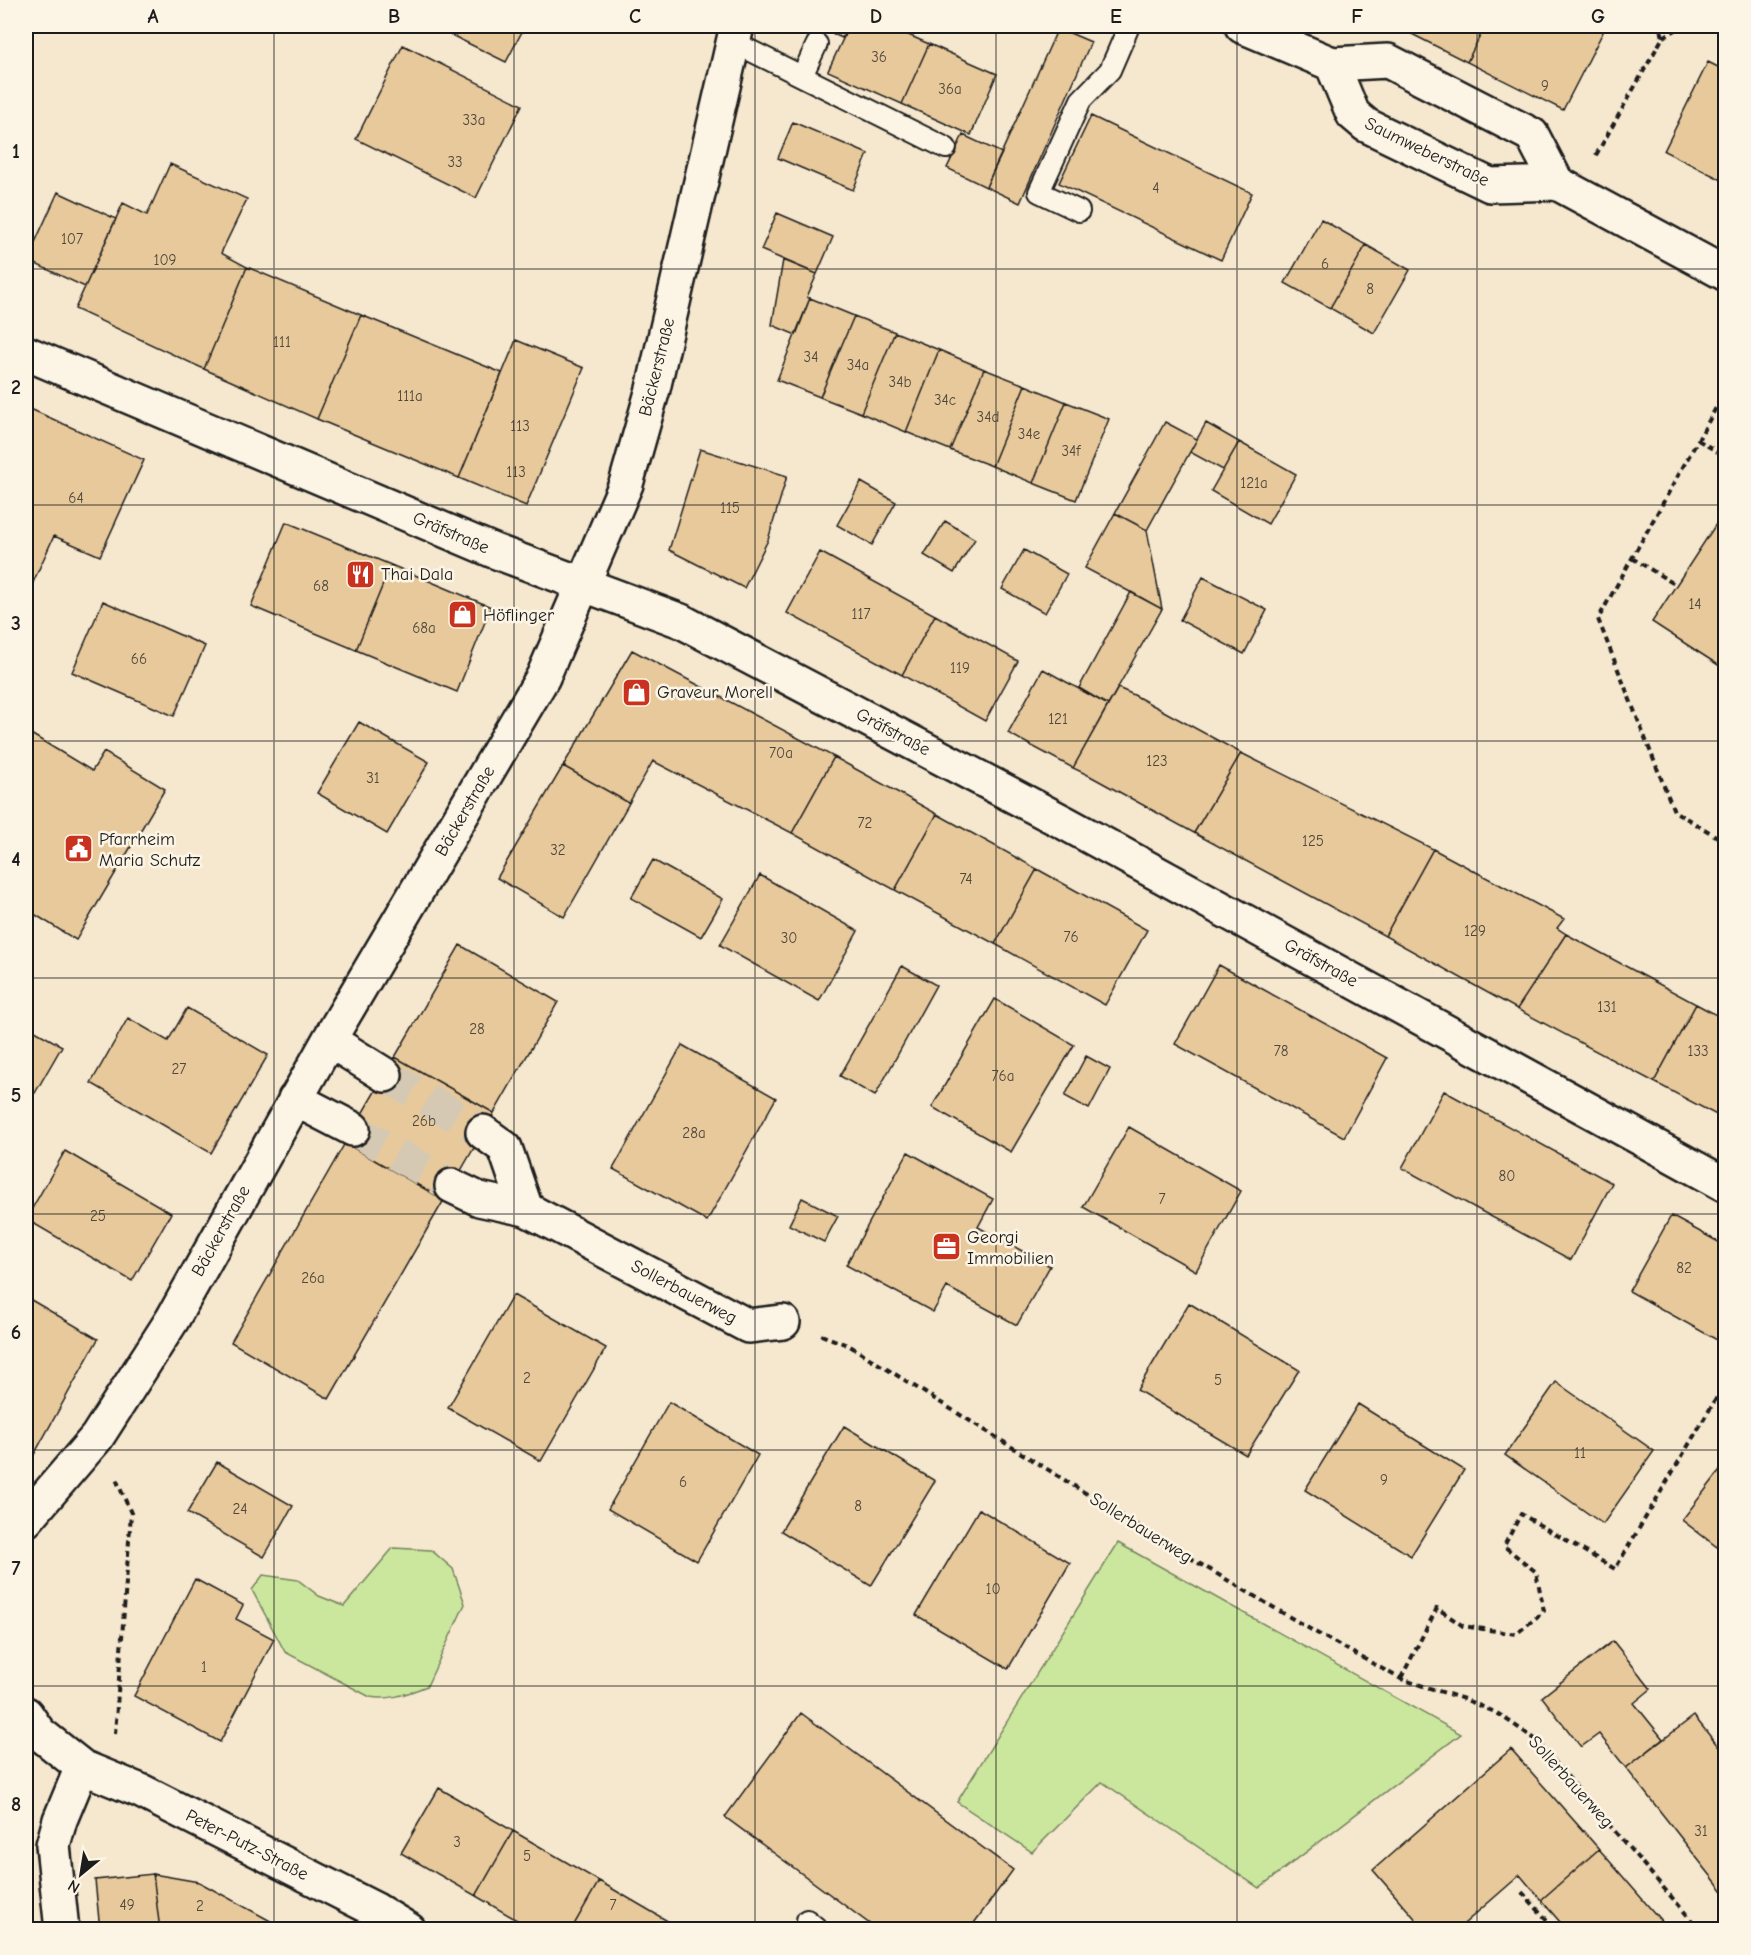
<svg xmlns="http://www.w3.org/2000/svg" width="1751" height="1955" font-family="'Comic Neue',sans-serif">
  <style>
    .green { fill: #cbe79e; stroke: #74825d; stroke-width: 1.5 }
    .building { fill: #e8c99b; stroke: #1c1c1c; stroke-width: 1.5 }
    .lines { fill: none; stroke-linecap: round; stroke-linejoin: round }
    .street-tunnel { stroke: #d5c9b4; stroke-width: 33; stroke-dasharray: 33 16; stroke-linecap: butt }
    .lane-casing { stroke: #1c1c1c; stroke-width: 24 }
    .street-casing { stroke: #1c1c1c; stroke-width: 38 }
    .path { stroke: #1c1c1c; stroke-width: 4; stroke-dasharray: 6 4.5; stroke-linecap: butt }
    .lane { stroke: #fcf5e5; stroke-width: 20 }
    .street { stroke: #fcf5e5; stroke-width: 33 }
    .grid { fill: none; stroke: #1c1c1c; stroke-width: 1.5; stroke-opacity: 0.55 }
    .labels { text-anchor: middle; dominant-baseline: central; stroke-width: 5; stroke-linejoin: round; paint-order: stroke }
    .number-label { font-size: 15px; fill: #4f473c }
    .street-label { font-size: 18px; fill: #1c1c1c; stroke: #fcf5e5 }
    .poi-label { font-size: 18px; fill: #1c1c1c; stroke: #fcf5e5; text-anchor: start }
    .neatline { fill: none; stroke: #1c1c1c; stroke-width: 2 }
    .grid-label { font-size: 20px; text-anchor: middle; font-weight: bold; fill: #1c1c1c }
  </style>
  <rect width="100%" height="100%" fill="#f6e8cf"/>
  <filter id="ink" filterUnits="userSpaceOnUse"><feTurbulence type="fractalNoise" baseFrequency=".0167" numOctaves="2"/><feDisplacementMap in="SourceGraphic" scale="12" xChannelSelector="R" yChannelSelector="G"/><feConvolveMatrix kernelMatrix="1 2 1 2 8 2 1 2 1" color-interpolation-filters="sRGB"/></filter>
  <g filter="url(#ink)">
    <path class="green" d="M1118,1543L1461,1734L1259,1888L1102,1782L1032,1852L957,1802Z
      M393,1548L431,1550L453,1569L465,1604L427,1686C408,1693 391,1701 370,1697L285,1652L252,1590L263,1575L298,1580L319,1596L344,1606Z"/>
    <path class="building" d="M433,26H525L506,62Z
      M816,26H849L842,38Z
      M849,26H888L929,44L902,104L828,71Z
      M1396,26H1485L1467,62Z
      M1485,26H1606L1563,110L1467,62Z
      M1058,28L1091,42L1020,203L986,187Z
      M929,44L997,74L971,135L902,104Z
      M403,45L522,105L476,198L356,139Z
      M1708,62L1726,71V182L1664,151Z
      M1091,116L1252,193L1221,260L1059,183Z
      M793,122L868,154L853,190L778,158Z
      M963,135L1002,153L986,187L947,168Z
      M170,164L247,199L221,253L247,267L204,369L75,309L123,203L147,215Z
      M58,192L116,219L85,287L27,260Z
      M777,213L833,237L817,274L761,250Z
      M1321,219L1366,245L1330,308L1285,283Z
      M1366,245L1410,270L1374,333L1330,308Z
      M783,260L817,274L807,297L810,298L796,335L772,325Z
      M247,267L361,315L317,419L204,369Z
      M810,298L854,316L820,397L777,380Z
      M361,315L502,373L459,478L317,419Z
      M854,316L895,332L861,413L820,397Z
      M895,332L939,350L906,432L861,413Z
      M516,340L584,368L526,506L459,478Z
      M939,350L984,369L950,450L906,432Z
      M984,369L1025,385L992,466L950,450Z
      M1025,385L1066,402L1033,483L992,466Z
      M1066,402L1109,419L1076,500L1033,483Z
      M26,407L144,460L100,556L54,536L31,587L26,584Z
      M1165,422L1197,439L1147,530L1115,513Z
      M1206,423L1239,442L1223,470L1190,452Z
      M1239,442L1296,474L1268,524L1211,491Z
      M700,449L787,476L768,540L744,588L669,550Z
      M861,482L896,502L872,545L837,525Z
      M1115,513L1147,530L1162,609L1085,568Z
      M1720,518L1726,522V670L1652,622Z
      M945,521L975,539L954,573L924,555Z
      M286,522L391,565L356,650L251,606Z
      M1024,550L1067,574L1045,613L1002,589Z
      M820,552L935,615L902,675L787,613Z
      M391,565L491,607L457,692L356,650Z
      M1203,577L1267,610L1244,654L1180,620Z
      M1131,592L1162,609L1108,705L1079,688Z
      M103,601L205,646L174,716L72,672Z
      M935,615L1018,661L985,721L902,675Z
      M632,650L834,757L792,833L653,761L629,803L563,766Z
      M1043,669L1108,705L1073,768L1008,733Z
      M1118,688L1134,695L1241,753L1194,833L1090,776L1073,768Z
      M359,722L429,762L387,834L317,793Z
      M26,731L92,771L104,752L165,789L76,940L26,909Z
      M1241,753L1433,849L1385,936L1194,833Z
      M834,757L937,814L895,890L792,833Z
      M563,766L629,803L564,917L497,878Z
      M937,814L1037,869L995,944L895,890Z
      M1433,849L1564,919L1557,928L1566,934L1517,1009L1385,936Z
      M653,860L723,899L701,937L631,898Z
      M1037,869L1147,930L1105,1005L995,944Z
      M760,875L858,931L819,1001L720,945Z
      M1566,934L1696,1004L1654,1082L1517,1009Z
      M460,945L558,1002L494,1113L395,1057Z
      M1219,965L1387,1058L1344,1137L1175,1044Z
      M902,966L936,985L875,1096L840,1076Z
      M995,999L1074,1045L1011,1152L932,1107Z
      M1696,1004L1726,1020V1120L1654,1082Z
      M187,1008L268,1055L211,1153L91,1083L128,1018L168,1041Z
      M26,1026L62,1046L35,1093L26,1087Z
      M682,1045L776,1098L707,1221L613,1169Z
      M1086,1056L1110,1069L1089,1109L1065,1096Z
      M395,1057L494,1113L444,1200L345,1143Z
      M1444,1091L1612,1183L1571,1260L1402,1168Z
      M1129,1127L1241,1191L1196,1271L1083,1207Z
      M345,1143L444,1200L329,1399L231,1342Z
      M65,1151L171,1213L132,1281L26,1219Z
      M908,1152L993,1199L978,1227L1050,1266L1017,1325L947,1287L933,1312L846,1265Z
      M802,1198L838,1216L824,1242L789,1225Z
      M1671,1216L1726,1246V1345L1629,1291Z
      M513,1295L606,1348L541,1461L448,1408Z
      M26,1297L98,1339L26,1469Z
      M1189,1303L1299,1370L1246,1455L1137,1390Z
      M1556,1382L1654,1451L1603,1524L1505,1455Z
      M669,1402L758,1455L697,1561L608,1509Z
      M1358,1404L1464,1470L1411,1556L1305,1490Z
      M844,1426L935,1481L871,1586L781,1531Z
      M217,1462L293,1506L264,1557L187,1513Z
      M1726,1463V1536L1717,1547L1682,1520Z
      M979,1509L1070,1563L1008,1669L916,1615Z
      M195,1579L243,1605L236,1619L274,1639L220,1742L134,1696Z
      M1613,1641L1651,1689L1634,1703L1663,1739L1626,1768L1599,1734L1581,1747L1542,1697Z
      M801,1713L1013,1870L969,1930H878L725,1817Z
      M1694,1716L1726,1756V1895L1626,1768Z
      M1511,1749L1599,1849L1541,1900L1520,1875L1457,1930H1425L1373,1870Z
      M439,1788L513,1831L476,1896L401,1853Z
      M513,1831L599,1881L571,1930H534L476,1896Z
      M1599,1849L1669,1930H1567L1541,1900Z
      M153,1874L160,1930H100L95,1880Z
      M153,1874L199,1882L287,1930H160Z
      M599,1881L683,1930H571Z"/>
    <g class="lines">
      <path class="street-tunnel" d="M385,1075L483,1132
        M353,1129L452,1186"/>
      <defs>
        <path id="lane" d="M733,42L946,148
          M802,76L817,44
          M1079,211L1039,192L1081,100L1110,70L1129,26
          M807,1920L819,1930"/>
        <path id="street" d="M1242,26L1332,64L1388,61L1532,135L1557,183
          M1332,64L1353,114L1366,125L1490,185L1557,183L1726,274
          M26,353L494,551L681,621L1067,824L1726,1185
          M329,1040L385,1075
          M295,1099L353,1129
          M452,1186L479,1199L526,1209L505,1148L483,1132
          M526,1209L748,1326L783,1322
          M26,1520L97,1437L172,1320L329,1040L543,677L626,484L653,389L737,26
          M26,1714L39,1733L82,1767L60,1820L53,1845L62,1930
          M82,1767L141,1791L376,1910L409,1930"/>
      </defs>
      <use href="#lane" class="lane-casing"/>
      <use href="#street" class="street-casing"/>
      <path class="path" d="M1663,37L1683,26
        M1596,155L1663,37L1660,26
        M1726,390L1598,619L1674,811L1726,842
        M1698,440L1726,457
        M1632,558L1676,585
        M821,1335L850,1346L1175,1549L1315,1632L1401,1679L1464,1699L1497,1713L1535,1739L1700,1930
        M1401,1678L1437,1608L1463,1626L1516,1634L1544,1611L1536,1572L1504,1546L1521,1514L1615,1569L1723,1387L1726,1388
        M115,1734L131,1513L116,1479
        M1522,1892L1556,1930"/>
      <use href="#lane" class="lane"/>
      <use href="#street" class="street"/>
    </g>
  </g>
  <path class="grid" d="M274,26V1930M514,26V1930M755,26V1930M996,26V1930M1237,26V1930M1477,26V1930M26,269H1726M26,505H1726M26,741H1726M26,978H1726M26,1214H1726M26,1450H1726M26,1686H1726"/>
  <defs>
    <symbol id="restaurant-square" viewBox="-11 -11 22 22"><rect x="-9" y="-9" width="18" height="18" rx="4" fill="#c8321e" stroke="#fcf5e5"/><path d="M-5-6h1v4h1v-4h1v4h1v-4h1v5L-1.5 .5V6h-2V.5L-5-1ZM5-6V6H3V1.5H1.5Q1.5-4 5-6Z" fill="#fff"/></symbol>
    <symbol id="shop-square" viewBox="-11 -11 22 22"><rect x="-9" y="-9" width="18" height="18" rx="4" fill="#c8321e" stroke="#fcf5e5"/><path d="M-5-2.5h2.3a2.7 3.5 0 0 1 5.4 0H5L5.5 6h-11ZM-1.5-2.5h3a1.5 2.3 0 0 0-3 0Z" fill="#fff"/></symbol>
    <symbol id="civic-square" viewBox="-11 -11 22 22"><rect x="-9" y="-9" width="18" height="18" rx="4" fill="#c8321e" stroke="#fcf5e5"/><path d="M-.6-6.5H3V-4.5H.6V-3L4-1V1h2V6H-6V1h2V-1L-.6-3ZM-1.2 2.5V6h2.4V2.5Z" fill="#fff"/></symbol>
    <symbol id="office-square" viewBox="-11 -11 22 22"><rect x="-9" y="-9" width="18" height="18" rx="4" fill="#c8321e" stroke="#fcf5e5"/><path d="M-6-3h4V-5.5h4V-3h4V5H-6ZM-1-4.5V-3h2v-1.5ZM-6 0V1H6V0Z" fill="#fff"/></symbol>
  </defs>
  <g fill-rule="evenodd">
    <use href="#restaurant-square" x="344" y="558" width="33" height="33"/>
    <use href="#shop-square" x="446" y="598" width="33" height="33"/>
    <use href="#shop-square" x="620" y="676" width="33" height="33"/>
    <use href="#civic-square" x="62" y="832" width="33" height="33"/>
    <use href="#office-square" x="930" y="1230" width="33" height="33"/>
  </g>
  <g class="labels">
    <g class="number-label">
      <text x="879" y="57">36</text>
      <text x="1545" y="86">9</text>
      <text x="950" y="89">36a</text>
      <text x="474" y="120">33a</text>
      <text x="455" y="162">33</text>
      <text x="1156" y="188">4</text>
      <text x="72" y="239">107</text>
      <text x="165" y="260">109</text>
      <text x="1325" y="264">6</text>
      <text x="1370" y="289">8</text>
      <text x="282" y="342">111</text>
      <text x="811" y="357">34</text>
      <text x="858" y="365">34a</text>
      <text x="900" y="382">34b</text>
      <text x="410" y="396">111a</text>
      <text x="945" y="400">34c</text>
      <text x="988" y="417">34d</text>
      <text x="520" y="426">113</text>
      <text x="1029" y="434">34e</text>
      <text x="1071" y="451">34f</text>
      <text x="516" y="472">113</text>
      <text x="1254" y="483">121a</text>
      <text x="76" y="498">64</text>
      <text x="730" y="508">115</text>
      <text x="321" y="586">68</text>
      <text x="1695" y="604">14</text>
      <text x="861" y="614">117</text>
      <text x="424" y="628">68a</text>
      <text x="139" y="659">66</text>
      <text x="960" y="668">119</text>
      <text x="1058" y="719">121</text>
      <text x="781" y="753">70a</text>
      <text x="1157" y="761">123</text>
      <text x="373" y="778">31</text>
      <text x="865" y="823">72</text>
      <text x="1313" y="841">125</text>
      <text x="558" y="850">32</text>
      <text x="966" y="879">74</text>
      <text x="1475" y="931">129</text>
      <text x="1071" y="937">76</text>
      <text x="789" y="938">30</text>
      <text x="1607" y="1007">131</text>
      <text x="477" y="1029">28</text>
      <text x="1281" y="1051">78</text>
      <text x="1698" y="1051">133</text>
      <text x="179" y="1069">27</text>
      <text x="1003" y="1076">76a</text>
      <text x="424" y="1121">26b</text>
      <text x="694" y="1133">28a</text>
      <text x="1507" y="1176">80</text>
      <text x="1162" y="1199">7</text>
      <text x="98" y="1216">25</text>
      <text x="1684" y="1268">82</text>
      <text x="313" y="1278">26a</text>
      <text x="527" y="1378">2</text>
      <text x="1218" y="1380">5</text>
      <text x="1580" y="1453">11</text>
      <text x="1384" y="1480">9</text>
      <text x="683" y="1482">6</text>
      <text x="858" y="1506">8</text>
      <text x="240" y="1509">24</text>
      <text x="993" y="1589">10</text>
      <text x="204" y="1667">1</text>
      <text x="1701" y="1831">31</text>
      <text x="457" y="1842">3</text>
      <text x="527" y="1856">5</text>
      <text x="127" y="1905">49</text>
      <text x="613" y="1905">7</text>
      <text x="200" y="1906">2</text>
    </g>
    <g class="street-label">
      <text transform="translate(1427 152) rotate(26)">Saumweberstraße</text>
      <text transform="translate(657 367) rotate(-76)">Bäckerstraße</text>
      <text transform="translate(451 533) rotate(23)">Gräfstraße</text>
      <text transform="translate(893 732) rotate(28)">Gräfstraße</text>
      <text transform="translate(465 811) rotate(-60)">Bäckerstraße</text>
      <text transform="translate(1321 963) rotate(29)">Gräfstraße</text>
      <text transform="translate(221 1231) rotate(-61)">Bäckerstraße</text>
      <text transform="translate(684 1292) rotate(28)">Sollerbauerweg</text>
      <text transform="translate(1141 1528) rotate(32)">Sollerbauerweg</text>
      <text transform="translate(1571 1782) rotate(48)">Sollerbauerweg</text>
      <text transform="translate(247 1845) rotate(27)">Peter-Putz-Straße</text>
    </g>
    <g class="poi-label">
      <text x="381" y="574">Thai Dala</text>
      <text x="483" y="615">Höflinger</text>
      <text x="657" y="692">Graveur Morell</text>
      <text x="99" y="839">Pfarrheim<tspan x="99" dy="21">Maria Schutz</tspan></text>
      <text x="967" y="1237">Georgi<tspan x="967" dy="21">Immobilien</tspan></text>
    </g>
  </g>
  <rect width="1751" height="1955" fill="none" stroke="#fcf5e5" stroke-width="66"/>
  <g transform="translate(81 1874) rotate(210)" stroke="#fcf5e5" stroke-width="4.5" paint-order="stroke">
  <path d="M0-4.5L10 22L0 15L-10 22Z" fill="#1c1c1c"/>
  <text y="-9" font-size="16" font-weight="bold" text-anchor="middle" fill="#1c1c1c">N</text>
  </g>
  <rect x="33" y="33" width="1685" height="1889" class="neatline"/>
  <g class="grid-label">
    <text x="153" y="23">A</text>
    <text x="394" y="23">B</text>
    <text x="635" y="23">C</text>
    <text x="876" y="23">D</text>
    <text x="1116" y="23">E</text>
    <text x="1357" y="23">F</text>
    <text x="1598" y="23">G</text>
    <text x="16" y="158">1</text>
    <text x="16" y="394">2</text>
    <text x="16" y="630">3</text>
    <text x="16" y="866">4</text>
    <text x="16" y="1102">5</text>
    <text x="16" y="1339">6</text>
    <text x="16" y="1575">7</text>
    <text x="16" y="1811">8</text>
  </g>
</svg>
